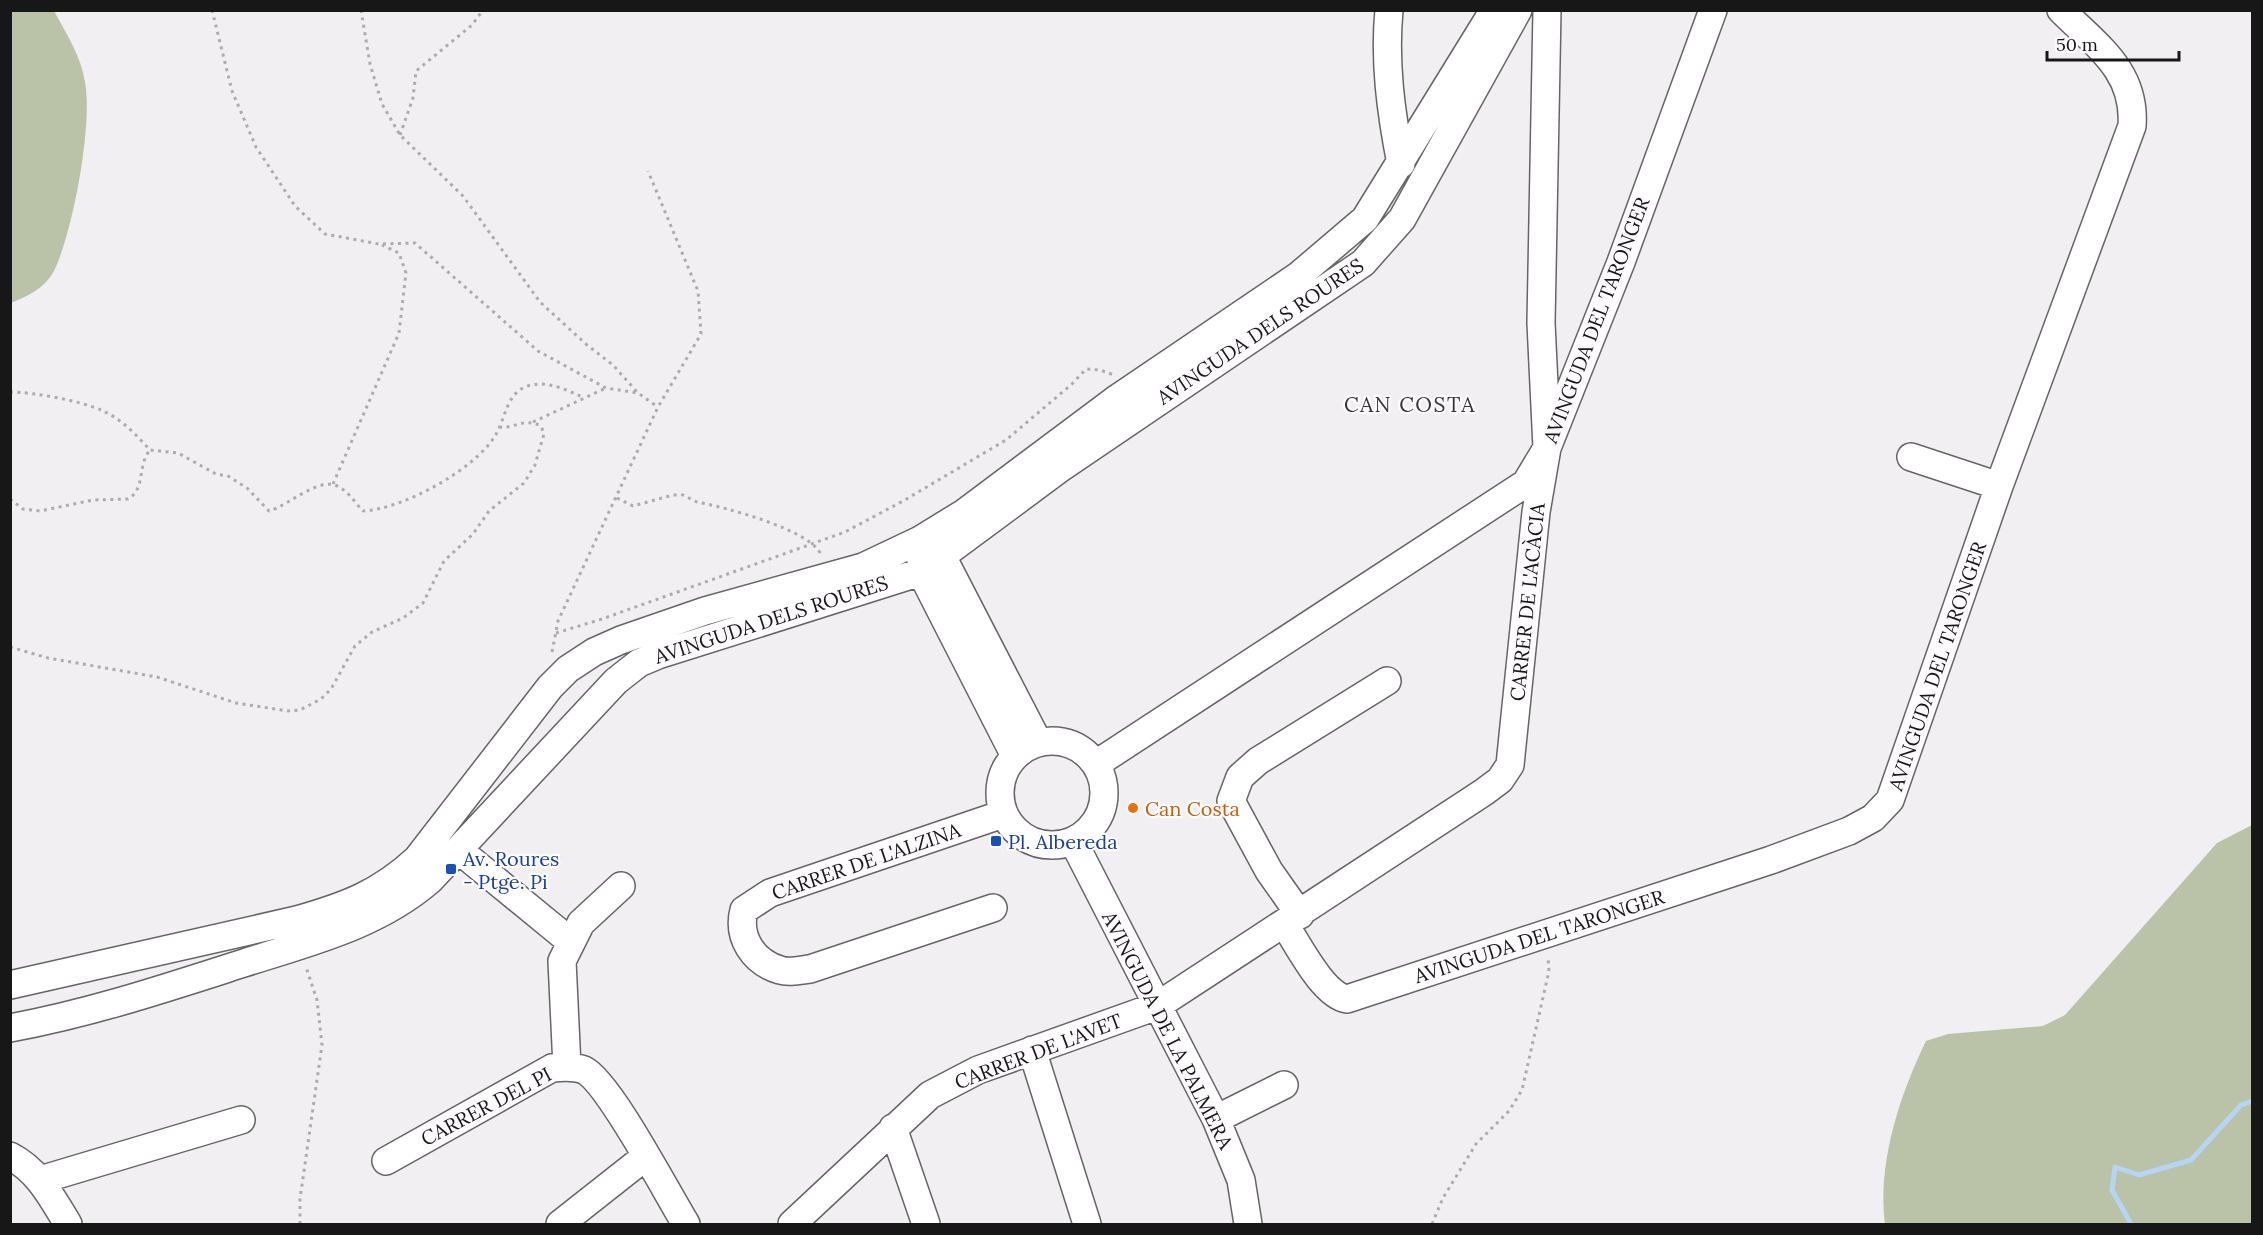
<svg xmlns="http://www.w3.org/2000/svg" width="2263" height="1235" font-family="Lora,serif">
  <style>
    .green { fill: #bac3a7 }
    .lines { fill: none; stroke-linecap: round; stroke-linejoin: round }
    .stream { stroke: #b6d4f3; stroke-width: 5 }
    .minor-casing { stroke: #676468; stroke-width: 30 }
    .path { stroke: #aeabae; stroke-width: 3; stroke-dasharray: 3 4.5; stroke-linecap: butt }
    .minor { stroke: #fff; stroke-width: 27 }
    .food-dot { fill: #e8710a; stroke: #fffcff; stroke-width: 2 }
    .transit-dot { fill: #1a4fb4; stroke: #fffcff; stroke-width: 2 }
    .labels { text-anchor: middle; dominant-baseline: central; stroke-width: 4.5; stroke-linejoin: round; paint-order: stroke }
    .street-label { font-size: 20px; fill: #181718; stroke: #fffcff }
    .food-label { font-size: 20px; fill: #c56008; stroke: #fffcff; text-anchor: start }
    .transit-label { font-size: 20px; fill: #164399; stroke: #fffcff; text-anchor: start }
    .neighbourhood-label { font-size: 21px; letter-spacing: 1.5px; fill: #383538; stroke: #fffcff }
  </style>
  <rect width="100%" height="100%" fill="#f2eff3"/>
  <path class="green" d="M11,10L54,11C66,33 81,56 85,82C93,124 73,232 54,271C45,288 28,296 11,303Z
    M2252,825V1224H1885C1877,1164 1900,1094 1926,1041L1948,1034L2043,1026L2065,1015L2217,843Z"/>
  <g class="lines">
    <path class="stream" d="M2131,1224L2112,1190L2115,1167L2139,1175L2191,1160L2241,1105L2252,1101"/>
    <defs>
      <path id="minor" d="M1389,10C1384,62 1391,113 1401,164
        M1911,457L1999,486
        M925,544L945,562L1038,742
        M921,553V572L1015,756
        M946,553L1062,467L1363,263L1402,219L1518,10
        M1000 793a52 52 0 1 1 104 0a52 52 0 1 1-104 0Z
        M1096,764L1526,483L1547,448L1621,262L1713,10
        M1073,841L1216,1119L1241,1180L1248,1224
        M460,851L571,942
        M993,908L810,969C801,970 789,973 780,970C753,962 737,937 744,910L770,893L1003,814
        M1300,915L1269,871L1231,801L1240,777L1258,761L1387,681
        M1285,925C1299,946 1323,995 1347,999L1771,860L1849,831L1873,818L1890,800L1999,486L2132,126C2136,71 2097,46 2061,10
        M10,985L297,920C346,906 379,894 417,859L550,687L568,669L594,652L621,640L705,611L863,567L920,540L964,513L1115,400L1298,276L1365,219L1494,10
        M10,1028C91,1013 166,988 244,963C309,942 377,926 430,880L616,681L639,663L658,655L921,572
        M1032,1050L1087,1224
        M567,1067L562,961L581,923L621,886
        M1216,1119L1284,1085
        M893,1128L926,1224
        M10,1156C39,1171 52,1198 68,1224
        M386,1161L552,1068C562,1067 574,1066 584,1070C609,1082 668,1195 686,1224
        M40,1180L241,1120
        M560,1224L645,1157
        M792,1224L930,1095L978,1070L1157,1006L1484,792L1500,780L1510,765L1536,512L1547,448L1541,323L1547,10"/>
    </defs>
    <use href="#minor" class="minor-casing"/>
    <path class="path" d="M212,10L232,91L256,147L295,206L325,234L379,244L415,243L538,351L606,388L638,393
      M361,10L370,64L382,104L400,135L463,196L540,302L587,345L613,365L638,393L658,407
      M400,135L413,98L416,71L472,25L483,10
      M10,392C33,392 82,401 103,411C122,419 137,436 150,450L178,453L216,474L228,476L247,488L269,511C288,506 320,475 339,487C349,492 355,503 363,511C403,509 474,470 495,436C505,420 506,395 525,387C544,379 565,389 582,397
      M533,422L606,388
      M333,484L399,333L406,273L399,253L382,245
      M617,498L633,506L673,495H683L697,502C724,507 812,530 821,555
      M10,499L23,509L40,511L93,500L128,499C146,489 137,465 150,450
      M556,633L602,619L845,532L903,501L1006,440L1072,384L1086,369L1100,370L1114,375
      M10,647L48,658L157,677L236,703L288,711L300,710L321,699L331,689L355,646L372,632L403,618L423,603L444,561L473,534L489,511L524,483L535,465L539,451L544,434L541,426C522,417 516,429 499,427
      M552,652L558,621L658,407L701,334L698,291L648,171
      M300,1224V1199L322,1045L317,1000L306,967
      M1432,1224L1443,1198L1476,1144L1509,1111L1522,1090L1549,971L1548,957"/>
    <use href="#minor" class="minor"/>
  </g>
  <circle class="food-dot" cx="1133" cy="808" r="6"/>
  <g class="transit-dot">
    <rect x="990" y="835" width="12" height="12" rx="3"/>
    <rect x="445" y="863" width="12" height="12" rx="3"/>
  </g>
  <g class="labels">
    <g class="street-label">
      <text transform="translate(1596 320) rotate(-69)">AVINGUDA DEL TARONGER</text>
      <text transform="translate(1260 331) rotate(-34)">AVINGUDA DELS ROURES</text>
      <text transform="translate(1527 602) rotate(-84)">CARRER DE L'ACÀCIA</text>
      <text transform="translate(771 619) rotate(-18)">AVINGUDA DELS ROURES</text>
      <text transform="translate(1937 666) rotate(-71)">AVINGUDA DEL TARONGER</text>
      <text transform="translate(866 861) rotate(-19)">CARRER DE L'ALZINA</text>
      <text transform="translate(1539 936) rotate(-18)">AVINGUDA DEL TARONGER</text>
      <text transform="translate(1168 1030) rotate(63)">AVINGUDA DE LA PALMERA</text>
      <text transform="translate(1038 1051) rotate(-21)">CARRER DE L'AVET</text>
      <text transform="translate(486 1106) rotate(-28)">CARRER DEL PI</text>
    </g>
    <g class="food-label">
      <text x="1145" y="808">Can Costa</text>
    </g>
    <g class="transit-label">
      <text x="1008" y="841">Pl. Albereda</text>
      <text x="463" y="858">Av. Roures<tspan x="463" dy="23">- Ptge. Pi</tspan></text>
    </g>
    <g class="neighbourhood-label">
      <text x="1410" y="404">CAN COSTA</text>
    </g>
  </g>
  <rect width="2263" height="1235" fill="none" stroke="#181718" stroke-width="24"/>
  <path d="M2047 51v9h132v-9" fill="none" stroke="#181718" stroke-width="3"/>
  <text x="2056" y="51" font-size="18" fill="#181718" stroke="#fffcff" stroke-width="4.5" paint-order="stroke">50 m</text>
</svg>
